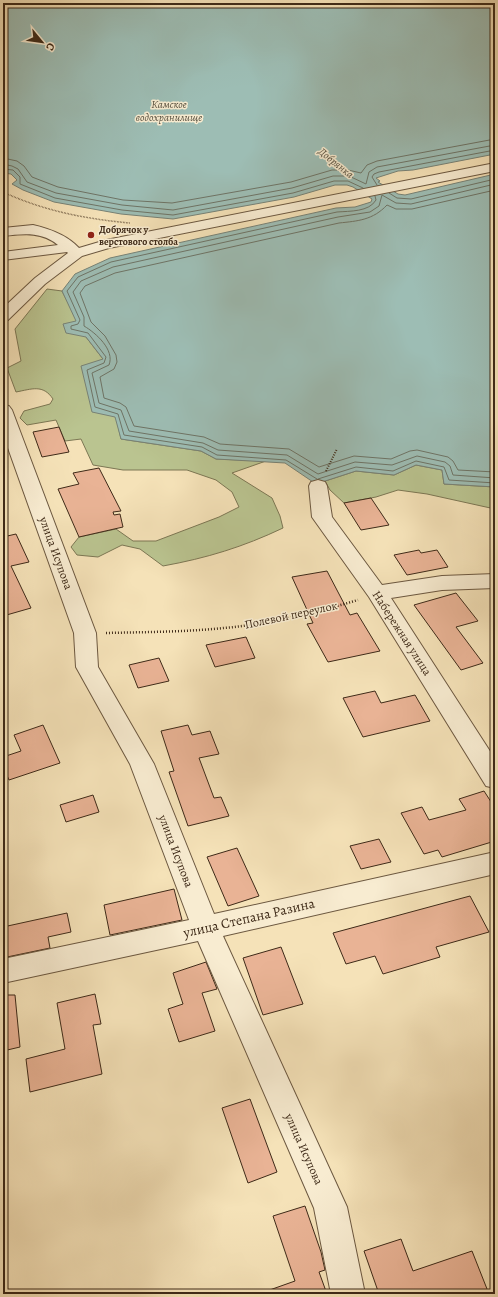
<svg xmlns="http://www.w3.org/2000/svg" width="498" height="1297" font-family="Alegreya,serif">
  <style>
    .green { fill: #bac490; stroke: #7c7754 }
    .water { fill: #9dbdb4; stroke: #778276 }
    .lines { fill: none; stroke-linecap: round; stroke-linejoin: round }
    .shore { stroke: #6e7466; stroke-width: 1 }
    .building { fill: #e9b395; stroke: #3e2a18 }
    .minor-casing { stroke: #6c5840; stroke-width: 2 }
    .path-far2 { stroke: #3e2a18; stroke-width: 1.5; stroke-dasharray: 0.5 1; stroke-linecap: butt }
    .path-far1 { stroke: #3e2a18; stroke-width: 2; stroke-dasharray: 1 1.5; stroke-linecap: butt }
    .path { stroke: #3e2a18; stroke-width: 2.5; stroke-dasharray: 1 2; stroke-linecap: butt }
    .minor { fill: #f8ecd1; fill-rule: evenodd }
    .poi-dot { fill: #8f2418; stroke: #f8ecd1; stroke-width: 1.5 }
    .labels { text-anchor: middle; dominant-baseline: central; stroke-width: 3; stroke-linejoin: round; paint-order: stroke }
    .far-poi-label { font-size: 10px; font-weight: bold; fill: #3e2a18; stroke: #f8ecd1; text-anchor: start }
    .far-water-label { font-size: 11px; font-style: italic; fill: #564f3f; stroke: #f8ecd1 }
    .street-label { font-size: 12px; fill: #3e2a18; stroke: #f8ecd1 }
    .near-street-label { font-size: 14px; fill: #3e2a18; stroke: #f8ecd1 }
  </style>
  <rect width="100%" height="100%" fill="#f5e2b8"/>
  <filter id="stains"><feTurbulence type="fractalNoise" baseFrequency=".005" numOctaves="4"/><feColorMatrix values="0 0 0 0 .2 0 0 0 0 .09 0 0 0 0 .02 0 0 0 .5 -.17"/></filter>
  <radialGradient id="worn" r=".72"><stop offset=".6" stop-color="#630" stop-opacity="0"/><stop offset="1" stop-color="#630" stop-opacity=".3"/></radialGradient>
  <path class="green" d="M47,289L62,291L86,337L103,359L121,439L201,451L216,459L266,461L232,473L272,498L280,516L283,528C243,547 207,558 163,566L140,549L122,545L98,557L77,555L71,547L79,537L116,529L133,541H156L219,517L239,507L232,492L216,480L187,470H123L93,465L81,439L65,441L56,420L27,425L20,418L24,411L50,404L53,399C43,384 32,389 16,392L7,368L21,361L15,329Z
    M416,465L442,470L444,484L495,487V509L427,494L398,490L376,497L344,503L330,490L325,481L356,471L394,475Z"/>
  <path class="water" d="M3,3H495V154L413,170L398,171L376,178L380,181L378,182L398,194L405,195L495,174V487L444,484L442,470L416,465L394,475L356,471L316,484L285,463L216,459L201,451L121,439L115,417L92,412L81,366L103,359L86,337L66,333L63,324L76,321L62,291L75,274L110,258L336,208L355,207L371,202L372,199L353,187L347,185H335L294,197L173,219L121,214L54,202L23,190L12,184L17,180L11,174L3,173Z"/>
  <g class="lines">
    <path class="shore" d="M3,158L17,161L24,166L32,177L58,187L123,200L172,203L291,182L332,170H348L361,173L367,165L377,161L495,139
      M3,164L12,166L18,169L27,182L56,193L122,205L173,210L292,188L333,176H349L366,184L369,172L377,167L495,145
      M3,169L13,170L20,177V184L55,198L122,210L173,215L293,193L334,181H348L363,188
      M495,184L411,204L396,203L382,195L379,206L370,212L338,217L113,267L81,281L73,292L84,317V326C96,333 115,350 109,365L92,373L99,403L121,410L129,431L203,443L218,450L287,455L318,474L355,462L392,465L417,456L445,462L450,466L453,475L495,478
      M377,185L372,177L374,174L379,172L495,150
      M495,190L412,209H396L387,205C373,220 358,221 339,223L115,273L85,286L80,293L91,322L105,336L116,355L117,362L114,369L100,377L104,398L120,403L126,407L134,426L204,437L220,444L289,449L319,467L354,456L391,459L410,451L417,450L448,457L453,461L458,470L495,472
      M389,193L397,198L411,199L495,179
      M317,479L286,460L217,455L202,447L124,435L118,414L95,407L87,370L104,363L106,357L88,333L71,329V326L78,324L80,320L67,291L78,277L111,262L337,212C350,211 369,212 376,200L375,196
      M318,479L356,467L393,471L416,461L444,467L449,480L495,483"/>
  </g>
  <path class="building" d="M59,427L69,452L42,457L33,432Z
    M99,468L121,511L113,512L114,515L120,514L123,527L79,537L58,489L79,484L73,473Z
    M371,498L389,525L361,530L344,503Z
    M16,534L29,562L11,566L31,608L3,616V537Z
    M419,550L421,553L437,550L448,567L407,575L394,555Z
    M327,571L350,615L357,613L380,651L328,662L307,624L313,623L292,577Z
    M456,593L478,621L456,627L483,663L461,670L414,605Z
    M246,637L255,658L215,667L206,645Z
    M159,658L169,681L138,688L129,665Z
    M375,691L381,703L415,695L430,721L363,737L343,698Z
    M43,725L60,763L9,780L3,766V757L21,751L14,735Z
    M188,725L192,735L210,731L219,754L199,758L214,798L221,797L229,816L188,826L169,772L174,771L161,731Z
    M484,791L495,808V841L442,857L438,850L424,854L401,813L422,807L429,820L466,810L459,799Z
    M93,795L99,812L66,822L60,805Z
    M379,839L391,862L361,869L350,846Z
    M237,848L259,896L228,906L207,857Z
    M174,889L182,920L110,935L104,905Z
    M470,896L489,932L436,947L440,957L383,974L375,956L346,964L333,933Z
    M67,913L71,932L48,937L50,948L7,957L3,927Z
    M281,947L303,1004L263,1015L243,958Z
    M206,962L217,989L202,993L215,1031L179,1042L168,1009L183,1004L173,973Z
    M95,994L101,1024L93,1025L102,1074L30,1092L26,1059L65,1049L57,1003Z
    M3,995H15L20,1047L3,1051Z
    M250,1099L277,1172L248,1183L222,1108Z
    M305,1206L321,1252L325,1270L319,1272L327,1294H265L264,1292L295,1281L273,1216Z
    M401,1239L413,1271L472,1251L489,1294H379L364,1251Z"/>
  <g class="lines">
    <defs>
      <path id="minor" d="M495,163V171L109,248L82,256L45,284L8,320L3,322V308L35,278L68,253L67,252L3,260V252L58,245C41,231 23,234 3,236V228L33,225C50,229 67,235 79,248L106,240Z
        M3,405L9,406L12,410L96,633L98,667L154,764L214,914L495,852V874L223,936L347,1207L365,1294H331L314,1208L198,941L3,983V959L189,920L130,764L76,667L74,633L3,434Z
        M318,480L325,482L327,486L332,517L382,585L442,576L495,574V588L442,590L391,598L495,759V788L486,786L369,597L312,517L309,486L311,482Z"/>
    </defs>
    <use href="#minor" class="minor-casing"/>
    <path class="path-far2" d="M3,192C44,211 86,219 130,223"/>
    <path class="path-far1" d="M326,471L337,449"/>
    <path class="path" d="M106,633C145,632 185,632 224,628C270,624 314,613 358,600"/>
    <use href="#minor" class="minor"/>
  </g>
  <circle class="poi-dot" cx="91" cy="235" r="4"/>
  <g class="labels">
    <g class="far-poi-label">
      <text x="99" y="229">Добрячок у<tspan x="99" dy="12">верстового столба</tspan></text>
    </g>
    <g class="far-water-label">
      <text x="169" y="104">Камское<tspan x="169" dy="13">водохранилище</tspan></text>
      <text transform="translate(336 163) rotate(39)">Добрянка</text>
    </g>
    <g class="street-label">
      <text transform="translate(56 553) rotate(70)">улица Исупова</text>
      <text transform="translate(291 615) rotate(-12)">Полевой переулок</text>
      <text transform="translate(402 633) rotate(57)">Набережная улица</text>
      <text transform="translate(176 851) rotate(69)">улица Исупова</text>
      <text transform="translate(304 1149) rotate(66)">улица Исупова</text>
    </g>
    <g class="near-street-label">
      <text transform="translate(249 918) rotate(-13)">улица Степана Разина</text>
    </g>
  </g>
  <rect width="498" height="1297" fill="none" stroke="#f5e2b8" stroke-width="16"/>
  <rect x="4" y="4" width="490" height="1289" fill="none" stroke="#3e2a18" stroke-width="2"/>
  <rect x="8" y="8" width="482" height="1281" fill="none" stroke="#3e2a18"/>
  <g transform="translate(42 42) rotate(119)" stroke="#f8ecd1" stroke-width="3" paint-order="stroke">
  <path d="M0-3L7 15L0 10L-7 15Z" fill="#3e2a18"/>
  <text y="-6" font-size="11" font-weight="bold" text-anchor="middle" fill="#3e2a18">С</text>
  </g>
  <rect width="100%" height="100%" filter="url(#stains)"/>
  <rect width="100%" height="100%" fill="url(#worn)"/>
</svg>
